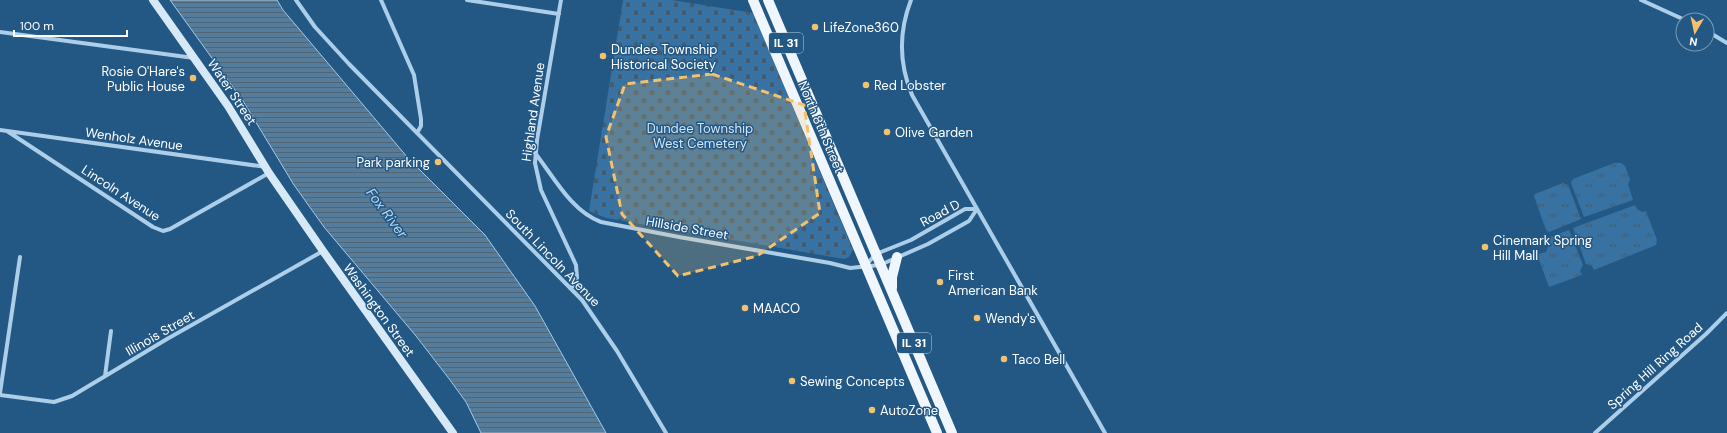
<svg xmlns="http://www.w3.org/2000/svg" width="1727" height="433" font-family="'DM Sans',sans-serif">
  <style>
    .grass { fill: url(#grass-tufts) }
    .cemetery { fill: url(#cemetery-stones) }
    .water { fill: url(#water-rules); stroke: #a1caea }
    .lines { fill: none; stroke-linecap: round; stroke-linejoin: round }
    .street { stroke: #adcee9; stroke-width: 4 }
    .secondary { stroke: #d7e8f7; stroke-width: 8 }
    .primary { stroke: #eff6fe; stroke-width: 10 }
    .marked { fill: #f4c16f; fill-opacity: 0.2; stroke: #f4c16f; stroke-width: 3; stroke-dasharray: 8 5; stroke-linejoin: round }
    .poi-dot { fill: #f4c16f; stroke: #235885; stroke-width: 1.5 }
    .labels { text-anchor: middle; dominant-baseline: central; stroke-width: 3; stroke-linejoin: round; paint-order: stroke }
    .shield { fill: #235885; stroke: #bdcdda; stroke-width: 1 }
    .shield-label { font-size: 12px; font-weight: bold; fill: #fff }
    .poi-label { font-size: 13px; fill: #fff; stroke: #235885; text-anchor: start }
    .street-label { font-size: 13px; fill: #fff; stroke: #235885 }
    .park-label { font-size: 13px; fill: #d1e6f7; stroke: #235885 }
    .water-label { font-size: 14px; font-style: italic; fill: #b8d7f0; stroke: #235885 }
  </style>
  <defs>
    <pattern id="grass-tufts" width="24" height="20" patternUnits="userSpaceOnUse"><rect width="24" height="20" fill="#3772a2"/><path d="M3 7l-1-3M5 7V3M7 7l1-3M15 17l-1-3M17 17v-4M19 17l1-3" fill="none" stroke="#445b6e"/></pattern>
    <pattern id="cemetery-stones" width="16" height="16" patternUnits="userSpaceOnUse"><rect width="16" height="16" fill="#3772a2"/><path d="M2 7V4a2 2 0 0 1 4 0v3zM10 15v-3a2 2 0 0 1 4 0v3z" fill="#445b6e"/></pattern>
    <pattern id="water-rules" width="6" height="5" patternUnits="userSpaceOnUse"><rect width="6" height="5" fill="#567c9b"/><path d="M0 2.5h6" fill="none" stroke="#516474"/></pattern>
  </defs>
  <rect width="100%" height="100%" fill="#235885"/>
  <path class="grass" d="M1614,163H1621L1625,166L1630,180L1628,184L1633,200L1584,217L1571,183L1573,179Z
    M1563,183L1568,185L1581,219L1549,232L1546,230L1534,196L1535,194Z
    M1635,205L1638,210L1643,212L1646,211L1657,240L1656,245L1594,270L1592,266L1586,264L1573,228Z
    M1569,230L1583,265L1580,271L1582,275L1549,287L1538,257L1539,254L1546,252L1550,242V237Z"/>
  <path class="cemetery" d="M623,0H672L753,13L853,250L849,257L844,259L606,218L589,211Z"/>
  <path class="water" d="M170,0H277L283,10L408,158L485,235L535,306L606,433H481L466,402L450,380L416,336L324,227L294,185L243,101Z"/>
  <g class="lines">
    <path class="street" d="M296,0L315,27L349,64L582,300L617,351L666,433
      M381,0L414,75L421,119V126L417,133
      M467,0L559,14
      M561,0L537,140L535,163L541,190L576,265L577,278L571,289
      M911,0C899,31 899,64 912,95L1105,433
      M1641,0L1685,20
      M1707,31L1727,43
      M0,32L194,58
      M0,130L266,167
      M7,131L153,227L163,231L170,229L269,173
      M535,153C554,177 571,211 601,222L679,237L830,263L850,268L880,265L928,244L969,221L977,209
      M867,264L876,254L911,240L965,209H977
      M105,376L111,331
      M0,393L20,257
      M0,395L54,402L72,396L167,339L323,251
      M1595,433L1706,334L1727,313"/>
    <path class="secondary" d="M153,0L228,106L269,173L323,251L453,433"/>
    <path class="primary" d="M753,0L937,433
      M768,0L952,433
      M892,288V277L897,257"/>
  </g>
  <path class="marked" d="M712,74L804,105L820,213L757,256L678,276L622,214L606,137L625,84Z"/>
  <g class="poi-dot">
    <circle cx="815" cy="27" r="4"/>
    <circle cx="603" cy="56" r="4"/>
    <circle cx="193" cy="78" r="4"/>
    <circle cx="866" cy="85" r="4"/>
    <circle cx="887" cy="132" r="4"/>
    <circle cx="438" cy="162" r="4"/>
    <circle cx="1485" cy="247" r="4"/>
    <circle cx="940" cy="282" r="4"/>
    <circle cx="745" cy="308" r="4"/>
    <circle cx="977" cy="318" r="4"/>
    <circle cx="1004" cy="359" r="4"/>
    <circle cx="792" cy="381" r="4"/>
    <circle cx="872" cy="410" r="4"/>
  </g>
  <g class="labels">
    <g class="shield">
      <rect x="769" y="33" width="34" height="20" rx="3"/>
      <rect x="897" y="333" width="34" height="20" rx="3"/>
    </g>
    <g class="shield-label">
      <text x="786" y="43">IL 31</text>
      <text x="914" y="343">IL 31</text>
    </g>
    <g class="poi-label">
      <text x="823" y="27">LifeZone360</text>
      <text x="611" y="49">Dundee Township<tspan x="611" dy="15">Historical Society</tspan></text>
      <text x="185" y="71" text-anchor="end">Rosie O'Hare's<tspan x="185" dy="15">Public House</tspan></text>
      <text x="874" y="85">Red Lobster</text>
      <text x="895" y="132">Olive Garden</text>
      <text x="430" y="162" text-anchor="end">Park parking</text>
      <text x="1493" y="240">Cinemark Spring<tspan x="1493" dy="15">Hill Mall</tspan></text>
      <text x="948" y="275">First<tspan x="948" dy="15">American Bank</tspan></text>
      <text x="753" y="308">MAACO</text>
      <text x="985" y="318">Wendy's</text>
      <text x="1012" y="359">Taco Bell</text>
      <text x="800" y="381">Sewing Concepts</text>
      <text x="880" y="410">AutoZone</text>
    </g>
    <g class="street-label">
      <text transform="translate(232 92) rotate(56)">Water Street</text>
      <text transform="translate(533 112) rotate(-82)">Highland Avenue</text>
      <text transform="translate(821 127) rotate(67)">North 8th Street</text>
      <text transform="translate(134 139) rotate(8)">Wenholz Avenue</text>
      <text transform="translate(121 193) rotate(33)">Lincoln Avenue</text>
      <text transform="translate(940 213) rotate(-28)">Road D</text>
      <text transform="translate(687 228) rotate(10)">Hillside Street</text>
      <text transform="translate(553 258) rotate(46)">South Lincoln Avenue</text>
      <text transform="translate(379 310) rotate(54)">Washington Street</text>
      <text transform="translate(160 333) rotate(-30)">Illinois Street</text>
      <text transform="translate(1655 366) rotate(-42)">Spring Hill Ring Road</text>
    </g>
    <g class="park-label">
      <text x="700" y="128">Dundee Township<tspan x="700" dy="15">West Cemetery</tspan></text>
    </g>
    <g class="water-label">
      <text transform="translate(387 213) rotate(53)">Fox River</text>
    </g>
  </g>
  <g transform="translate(1695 32) rotate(189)"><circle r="19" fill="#235885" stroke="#7b9bb6"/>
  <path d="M0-3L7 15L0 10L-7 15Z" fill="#f4c16f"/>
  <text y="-6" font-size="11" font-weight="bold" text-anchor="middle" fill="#ffffff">N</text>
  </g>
  <path d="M14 30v6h113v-6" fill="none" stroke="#ffffff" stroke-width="2"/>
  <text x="20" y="30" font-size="12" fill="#ffffff" stroke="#235885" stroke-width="3" paint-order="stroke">100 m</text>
</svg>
